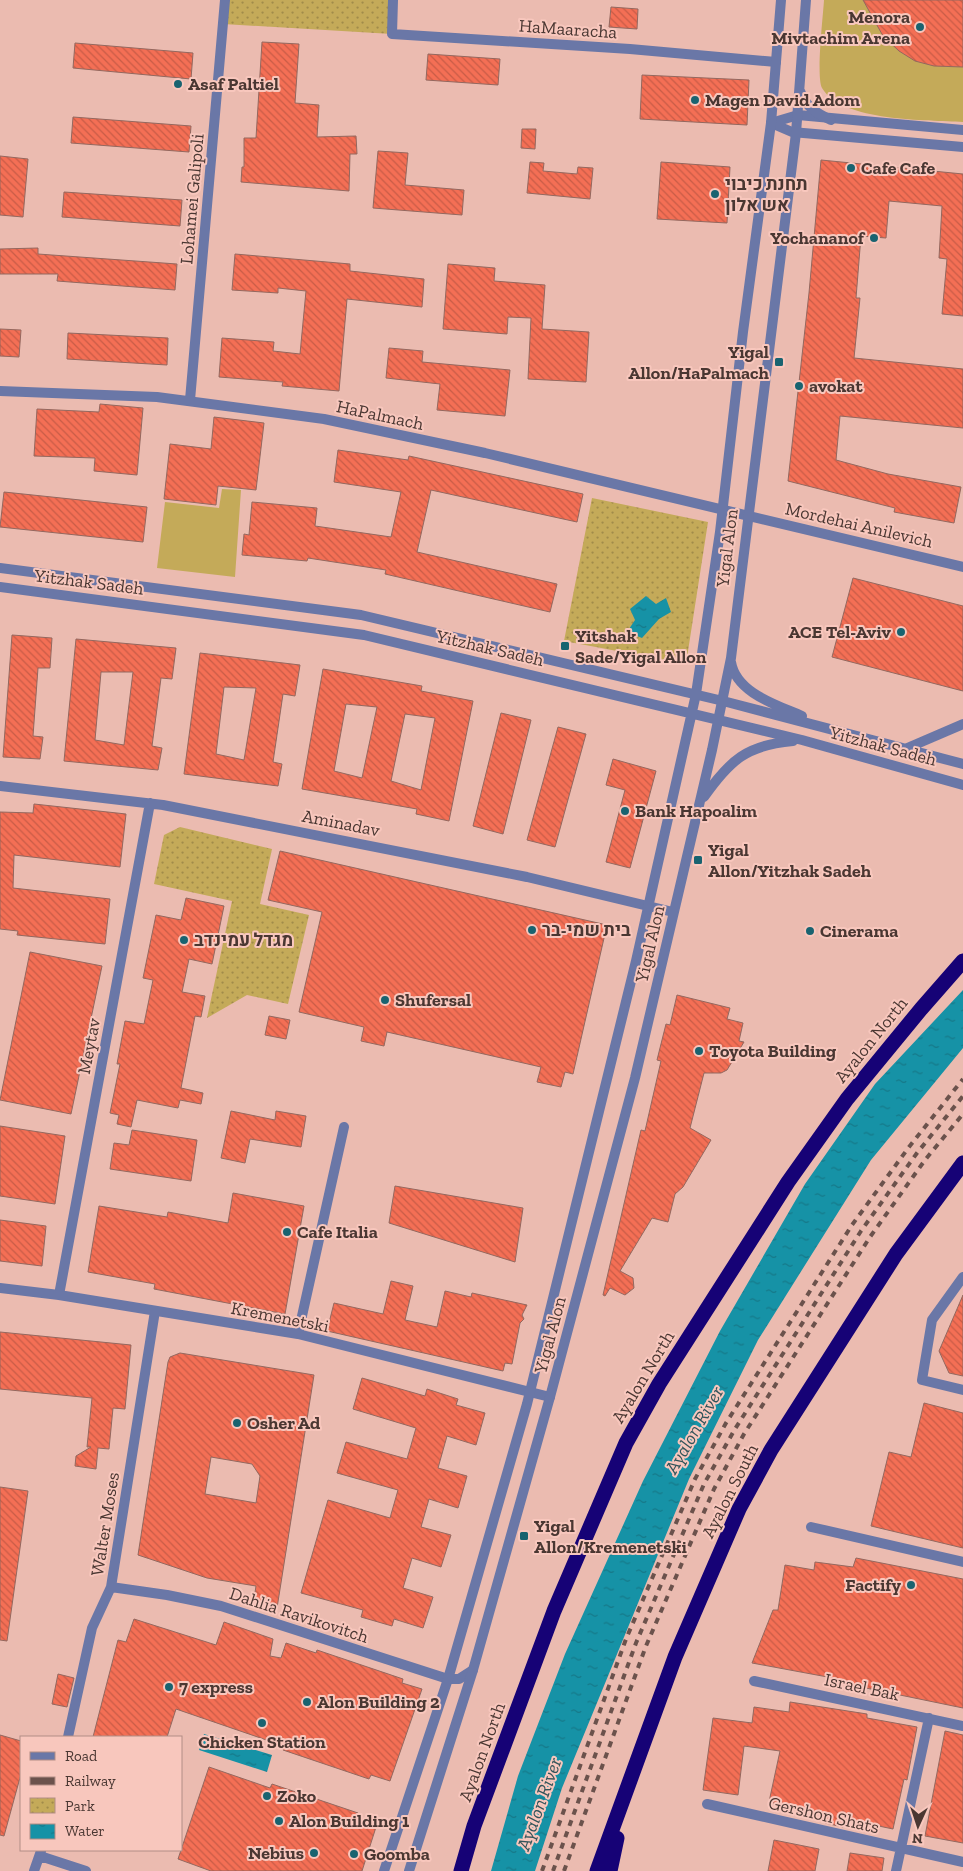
<svg xmlns="http://www.w3.org/2000/svg" width="963" height="1871" font-family="'Zilla Slab',Heebo,serif">
  <style>
    .green { fill: #c4aa59 }
    .park { fill: url(#park-dots) }
    .water { fill: url(#water-ripples) }
    .building { fill: url(#building-back-hatch); stroke: #93685f; fill-rule: evenodd }
    .lines { fill: none; stroke-linecap: round; stroke-linejoin: round }
    .minor { stroke: #6a77a7; stroke-width: 10 }
    .tertiary { stroke: #6a77a7; stroke-width: 10 }
    .motorway { stroke: #160276; stroke-width: 15 }
    .rail { stroke: #6b524c; stroke-width: 4; stroke-dasharray: 6 6; stroke-linecap: butt }
    .poi-dot { fill: #196370; stroke: #f8c7bd; stroke-width: 2 }
    .labels { text-anchor: middle; dominant-baseline: central; stroke-width: 4; stroke-linejoin: round; paint-order: stroke }
    .poi-label { font-size: 18px; font-weight: bold; fill: #4a3732; stroke: #f8c7bd; text-anchor: start }
    .street-label { font-size: 18px; fill: #4a3732; stroke: #f8c7bd }
    .water-label { font-size: 19px; font-style: italic; fill: #33545a; stroke: #f8c7bd }
  </style>
  <defs>
    <pattern id="park-dots" width="8" height="8" patternUnits="userSpaceOnUse" patternTransform="scale(1.25)"><rect width="8" height="8" fill="#c4aa59"/><path d="M2 2h.1M6 6h.1" fill="none" stroke="#a18b4a" stroke-width="1.8" stroke-linecap="round"/></pattern>
    <pattern id="water-ripples" width="26" height="14" patternUnits="userSpaceOnUse" patternTransform="scale(1.25)"><rect width="26" height="14" fill="#1692a6"/><path d="M2 4q2-2 4 0t4 0M15 11q2-2 4 0t4 0" fill="none" stroke="#167888"/></pattern>
    <pattern id="building-back-hatch" width="6" height="6" patternUnits="userSpaceOnUse" patternTransform="scale(1.25)"><rect width="6" height="6" fill="#f46f55"/><path d="M-1 5l2 2M0 0l6 6M5-1l2 2" fill="none" stroke="#c85c47"/></pattern>
  </defs>
  <rect width="100%" height="100%" fill="#ebbbb0"/>
  <path class="green" d="M824,0H963V122C928,120 842,122 822,88C816,76 823,17 824,0Z
    M222,489L241,490L235,577L157,568L165,502L219,508Z"/>
  <path class="park" d="M225,0H393L392,34L223,24Z
    M592,498L708,522L686,664L564,641Z
    M180,827L272,849L260,904L309,915L288,1004L247,995L207,1018L232,901L154,884L164,835Z"/>
  <path class="water" d="M646,596L656,604L666,598L671,612L659,619L642,638L627,632L635,620L630,609Z
    M963,990V1048L871,1160L758,1340L689,1479L562,1788L535,1871H491L518,1776L565,1654L643,1481L720,1331L805,1184L875,1084Z
    M204,1734L272,1755L267,1772L199,1750Z"/>
  <path class="building" d="M863,0H963V67L934,66L915,61L899,51L883,36Z
    M611,7L638,9L637,29L609,27Z
    M262,42L299,44L295,103L319,105L317,137L356,136L357,154H350L349,191L241,182L242,167H244V138H256Z
    M75,43L193,53L191,79L73,68Z
    M428,54L500,59L498,85L426,80Z
    M642,75L749,80L747,125L640,119Z
    M73,117L191,126L189,152L71,143Z
    M522,129H536L535,149L521,148Z
    M378,151L408,153L405,185L464,190L462,215L373,208Z
    M0,156L28,159L23,217L0,215Z
    M821,160L963,174V316L942,314L947,259L939,258L942,206L889,201L886,238L861,236L856,298H860L854,358L963,369V428L840,416L836,460L888,474L961,487L954,523L894,512L895,508L788,481L809,293Z
    M530,162L544,163L543,171L577,174L578,167L593,168L590,199L527,193Z
    M661,162L730,167L727,223L657,219Z
    M64,192L182,200L180,226L62,217Z
    M38,248V254L177,264L175,290L57,281L58,274H0V249Z
    M235,254L350,264V271L424,279L422,307L347,299L339,391L282,386L283,382L219,377L222,338L274,342L273,351L300,354L306,291L278,288V293L232,290Z
    M448,264L495,268L494,281L545,285L542,329L589,332L586,382L528,379L531,318L508,317L507,334L443,329Z
    M0,329L21,330L19,357L0,356Z
    M68,333L168,338L167,365L67,359Z
    M389,348L423,351L422,362L510,370L505,416L437,410L440,384L386,378Z
    M100,404L143,408L137,475L94,471L95,458L34,456L37,409L99,412Z
    M214,417L264,423L256,490L218,486L216,505L164,499L170,444L211,449Z
    M338,450L408,460L409,456L583,494L577,522L431,490L417,552L557,584L550,612L385,574L386,570L308,558L307,561L242,555L244,534L249,535L252,502L317,508L315,526L391,537L401,492L334,482Z
    M4,492L147,507L143,542L0,527Z
    M853,578L963,606V691L832,657Z
    M12,635L52,638L50,668H38L33,736L43,737L40,759L3,757Z
    M76,639L176,648L172,679L161,678L152,746L162,748L158,770L64,761ZM101,672H133L124,745L95,740Z
    M200,653L300,665L295,696L283,694L273,762L282,764L278,786L184,774ZM224,687L256,688L244,760L216,754Z
    M323,669L422,686L421,691L473,701L449,821L416,814L417,809L302,789ZM346,704L377,707L362,778L334,771ZM405,714L435,718L421,790L391,781Z
    M501,713L531,720L503,834L473,826Z
    M558,727L586,734L555,847L527,840Z
    M613,759L656,771L630,868L606,862L625,790L606,785Z
    M34,804L126,814L120,867L14,855L13,888L110,899L105,944L17,935L18,931L0,929V812L33,813Z
    M280,851L607,925L573,1074L565,1072L561,1087L537,1082L541,1067L387,1032L384,1046L361,1041L364,1027L299,1012L322,912L268,900Z
    M186,898L224,906L212,964L189,959L182,992L205,996L201,1017L195,1016L181,1088L203,1093L201,1104L180,1100L178,1108L137,1100L131,1127L117,1124L119,1115L110,1113L120,1064H117L125,1021L144,1024L153,980L143,978L156,915L181,920Z
    M30,952L102,966L71,1114L0,1100Z
    M677,995L730,1008L727,1019L743,1023L739,1041L744,1042L727,1070L721,1073H704L690,1128L711,1140L683,1187L675,1194L668,1222L652,1218L620,1271L633,1278L634,1288L625,1295L610,1288L605,1296L603,1295L641,1130L645,1131L661,1061L657,1060L666,1024L670,1025Z
    M269,1016L290,1020L286,1039L265,1035Z
    M231,1111L275,1120L276,1111L306,1116L301,1147L250,1139L245,1163L221,1158Z
    M0,1126L65,1136L55,1204L0,1196Z
    M132,1130L197,1140L191,1181L110,1169L114,1143L129,1145Z
    M395,1186L523,1208L515,1262L389,1223Z
    M233,1193L304,1206L285,1314L154,1289L155,1284L88,1272L99,1206L167,1217L168,1212L228,1223Z
    M0,1220L46,1226L42,1266L0,1261Z
    M391,1281L413,1286L405,1320L437,1327L445,1291L471,1297L472,1293L527,1305L522,1315L524,1319L520,1323L512,1364L505,1363L503,1371L327,1331L334,1303L383,1314Z
    M963,1295V1376L949,1373L939,1351Z
    M0,1332L131,1345L125,1409L113,1408L109,1449L98,1448L96,1469L75,1466L76,1456L91,1447H87L92,1398L0,1389Z
    M180,1353L314,1375L277,1608L254,1599L256,1586L207,1578L138,1555L168,1362L170,1357ZM211,1457L252,1464L260,1476L256,1503L205,1494Z
    M362,1378L425,1396L427,1389L458,1399L456,1405L485,1413L476,1445L447,1436L438,1468L467,1476L458,1508L429,1499L421,1527L451,1535L441,1567L412,1558L403,1588L433,1597L423,1628L394,1619L392,1626L361,1617L363,1610L301,1593L328,1500L390,1518L398,1490L337,1473L346,1442L407,1459L416,1428L353,1409Z
    M924,1403L963,1413V1548L871,1526L889,1452L911,1457Z
    M0,1487L28,1491L7,1641L0,1640Z
    M856,1558L963,1579V1708L832,1681L833,1678L752,1663L773,1610H778L785,1565L814,1570L815,1562L853,1567Z
    M134,1619L216,1645L224,1622L273,1639L270,1656L281,1658L286,1643L316,1653L317,1650L403,1679L402,1683L422,1689L390,1781L371,1775L369,1779L283,1750L284,1746L176,1709L167,1737H93L118,1640L126,1642Z
    M58,1674L74,1678L67,1707L52,1704Z
    M790,1702L867,1714V1718L917,1727L907,1780L904,1779L893,1829L845,1819L843,1827L825,1823L827,1814L769,1802L780,1751L744,1746L738,1795L703,1790L713,1718L752,1723L754,1707L789,1712Z
    M945,1731L963,1735V1843L925,1836Z
    M0,1735L21,1741V1774L4,1836L0,1835Z
    M209,1767L270,1788L272,1784L358,1813L356,1817L377,1824L362,1871H211L178,1859Z
    M774,1840L819,1849L815,1871H768Z
    M850,1853L884,1858L882,1871H847Z"/>
  <g class="lines">
    <path class="minor" d="M393,0L392,34L630,49L776,62
      M771,123L792,132L963,147
      M771,123L798,115L963,130
      M0,391L157,397L324,419L485,453L963,567
      M190,400L225,0
      M0,786L163,805L527,877L673,912
      M963,1277L932,1320L922,1380L963,1390
      M0,1288L59,1295L298,1334L550,1397
      M59,1295L150,803
      M298,1334L344,1127
      M811,1527L963,1562
      M111,1587L167,1595L221,1606L448,1679H459L473,1670
      M754,1681L963,1726
      M68,1737L92,1628L111,1587L155,1311
      M707,1804L963,1862
      M40,1856L86,1871
      M34,1871L41,1851
      M896,1871L929,1718"/>
    <path class="tertiary" d="M800,91C806,107 816,113 831,120
      M0,568L361,615L723,701L963,764
      M0,587L364,635L802,740L963,785
      M731,662C736,693 777,705 802,716
      M905,749L963,724
      M704,797C730,760 747,745 793,741
      M384,1871L448,1679L527,1404L636,961L696,694L720,532L743,332L771,123L781,0
      M409,1871L473,1670L550,1397L635,1078L712,750L731,658L796,133L806,0"/>
    <path class="motorway" d="M461,1871L474,1826L554,1611L626,1443L659,1384L788,1182L847,1099L921,1009L963,961
      M597,1871L675,1657L739,1509L771,1450L896,1254L963,1163
      M610,1871L617,1838"/>
    <path class="rail" d="M542,1871L626,1639L695,1479L726,1423L852,1225L909,1147L963,1079
      M553,1871L636,1643L704,1484L735,1429L861,1231L917,1153L963,1096
      M564,1871L646,1646L714,1489L744,1434L870,1237L925,1160L963,1114"/>
  </g>
  <g class="poi-dot">
    <circle cx="920" cy="27" r="5"/>
    <circle cx="178" cy="84" r="5"/>
    <circle cx="695" cy="100" r="5"/>
    <circle cx="851" cy="168" r="5"/>
    <circle cx="715" cy="194" r="5"/>
    <circle cx="874" cy="238" r="5"/>
    <rect x="774" y="357" width="10" height="10" rx="2.5"/>
    <circle cx="799" cy="386" r="5"/>
    <circle cx="901" cy="632" r="5"/>
    <rect x="560" y="641" width="10" height="10" rx="2.5"/>
    <circle cx="625" cy="811" r="5"/>
    <rect x="693" y="855" width="10" height="10" rx="2.5"/>
    <circle cx="532" cy="930" r="5"/>
    <circle cx="810" cy="931" r="5"/>
    <circle cx="184" cy="940" r="5"/>
    <circle cx="385" cy="1000" r="5"/>
    <circle cx="699" cy="1051" r="5"/>
    <circle cx="287" cy="1232" r="5"/>
    <circle cx="237" cy="1423" r="5"/>
    <rect x="519" y="1531" width="10" height="10" rx="2.5"/>
    <circle cx="911" cy="1585" r="5"/>
    <circle cx="169" cy="1687" r="5"/>
    <circle cx="307" cy="1702" r="5"/>
    <circle cx="262" cy="1723" r="5"/>
    <circle cx="267" cy="1796" r="5"/>
    <circle cx="279" cy="1821" r="5"/>
    <circle cx="314" cy="1853" r="5"/>
    <circle cx="354" cy="1854" r="5"/>
  </g>
  <g class="labels">
    <g class="poi-label">
      <text x="910" y="17" text-anchor="end">Menora<tspan x="910" dy="21">Mivtachim Arena</tspan></text>
      <text x="188" y="84">Asaf Paltiel</text>
      <text x="705" y="100">Magen David Adom</text>
      <text x="861" y="168">Cafe Cafe</text>
      <text x="725" y="184">תחנת כיבוי<tspan x="725" dy="21">אש אלון</tspan></text>
      <text x="864" y="238" text-anchor="end">Yochananof</text>
      <text x="769" y="352" text-anchor="end">Yigal<tspan x="769" dy="21">Allon/HaPalmach</tspan></text>
      <text x="809" y="386">avokat</text>
      <text x="891" y="632" text-anchor="end">ACE Tel-Aviv</text>
      <text x="575" y="636">Yitshak<tspan x="575" dy="21">Sade/Yigal Allon</tspan></text>
      <text x="635" y="811">Bank Hapoalim</text>
      <text x="708" y="850">Yigal<tspan x="708" dy="21">Allon/Yitzhak Sadeh</tspan></text>
      <text x="542" y="930">בית שמי-בר</text>
      <text x="820" y="931">Cinerama</text>
      <text x="194" y="940">מגדל עמינדב</text>
      <text x="395" y="1000">Shufersal</text>
      <text x="709" y="1051">Toyota Building</text>
      <text x="297" y="1232">Cafe Italia</text>
      <text x="247" y="1423">Osher Ad</text>
      <text x="534" y="1526">Yigal<tspan x="534" dy="21">Allon/Kremenetski</tspan></text>
      <text x="901" y="1585" text-anchor="end">Factify</text>
      <text x="179" y="1687">7 express</text>
      <text x="317" y="1702">Alon Building 2</text>
      <text x="262" y="1742" text-anchor="middle">Chicken Station</text>
      <text x="277" y="1796">Zoko</text>
      <text x="289" y="1821">Alon Building 1</text>
      <text x="304" y="1853" text-anchor="end">Nebius</text>
      <text x="364" y="1854">Goomba</text>
    </g>
    <g class="street-label">
      <text transform="translate(568 29) rotate(4)">HaMaaracha</text>
      <text transform="translate(192 199) rotate(-85)">Lohamei Galipoli</text>
      <text transform="translate(380 415) rotate(12)">HaPalmach</text>
      <text transform="translate(859 525) rotate(13)">Mordehai Anilevich</text>
      <text transform="translate(727 548) rotate(-83)">Yigal Alon</text>
      <text transform="translate(89 582) rotate(7)">Yitzhak Sadeh</text>
      <text transform="translate(490 648) rotate(13)">Yitzhak Sadeh</text>
      <text transform="translate(883 746) rotate(15)">Yitzhak Sadeh</text>
      <text transform="translate(341 823) rotate(11)">Aminadav</text>
      <text transform="translate(650 944) rotate(-77)">Yigal Alon</text>
      <text transform="translate(871 1040) rotate(-51)">Ayalon North</text>
      <text transform="translate(89 1046) rotate(-79)">Meytav</text>
      <text transform="translate(280 1317) rotate(11)">Kremenetski</text>
      <text transform="translate(550 1335) rotate(-75)">Yigal Alon</text>
      <text transform="translate(643 1377) rotate(-59)">Ayalon North</text>
      <text transform="translate(730 1491) rotate(-63)">Ayalon South</text>
      <text transform="translate(105 1524) rotate(-81)">Walter Moses</text>
      <text transform="translate(299 1615) rotate(18)">Dahlia Ravikovitch</text>
      <text transform="translate(862 1687) rotate(12)">Israel Bak</text>
      <text transform="translate(482 1752) rotate(-70)">Ayalon North</text>
      <text transform="translate(824 1815) rotate(13)">Gershon Shats</text>
    </g>
    <g class="water-label">
      <text transform="translate(694 1430) rotate(-60)">Ayalon River</text>
      <text transform="translate(539 1804) rotate(-70)">Ayalon River</text>
    </g>
  </g>
  <rect x="20" y="1736" width="162" height="115" fill="#f8c7bd" stroke="#b28d85"/>
  <rect x="30" y="1752" width="25" height="8" fill="#6a77a7" stroke="#b28d85"/>
  <text x="65" y="1761" font-size="15" fill="#4a3732">Road</text>
  <rect x="30" y="1777" width="25" height="8" fill="#6b524c" stroke="#b28d85"/>
  <text x="65" y="1786" font-size="15" fill="#4a3732">Railway</text>
  <rect x="30" y="1798" width="25" height="15" fill="url(#park-dots)" stroke="#b28d85"/>
  <text x="65" y="1811" font-size="15" fill="#4a3732">Park</text>
  <rect x="30" y="1824" width="25" height="15" fill="url(#water-ripples)" stroke="#b28d85"/>
  <text x="65" y="1836" font-size="15" fill="#4a3732">Water</text>
  <g transform="translate(918 1826) rotate(183)" stroke="#f8c7bd" stroke-width="4" paint-order="stroke">
  <path d="M0-4L9 19L0 12L-9 19Z" fill="#4a3732"/>
  <text y="-8" font-size="14" font-weight="bold" text-anchor="middle" fill="#4a3732">N</text>
  </g>
</svg>
